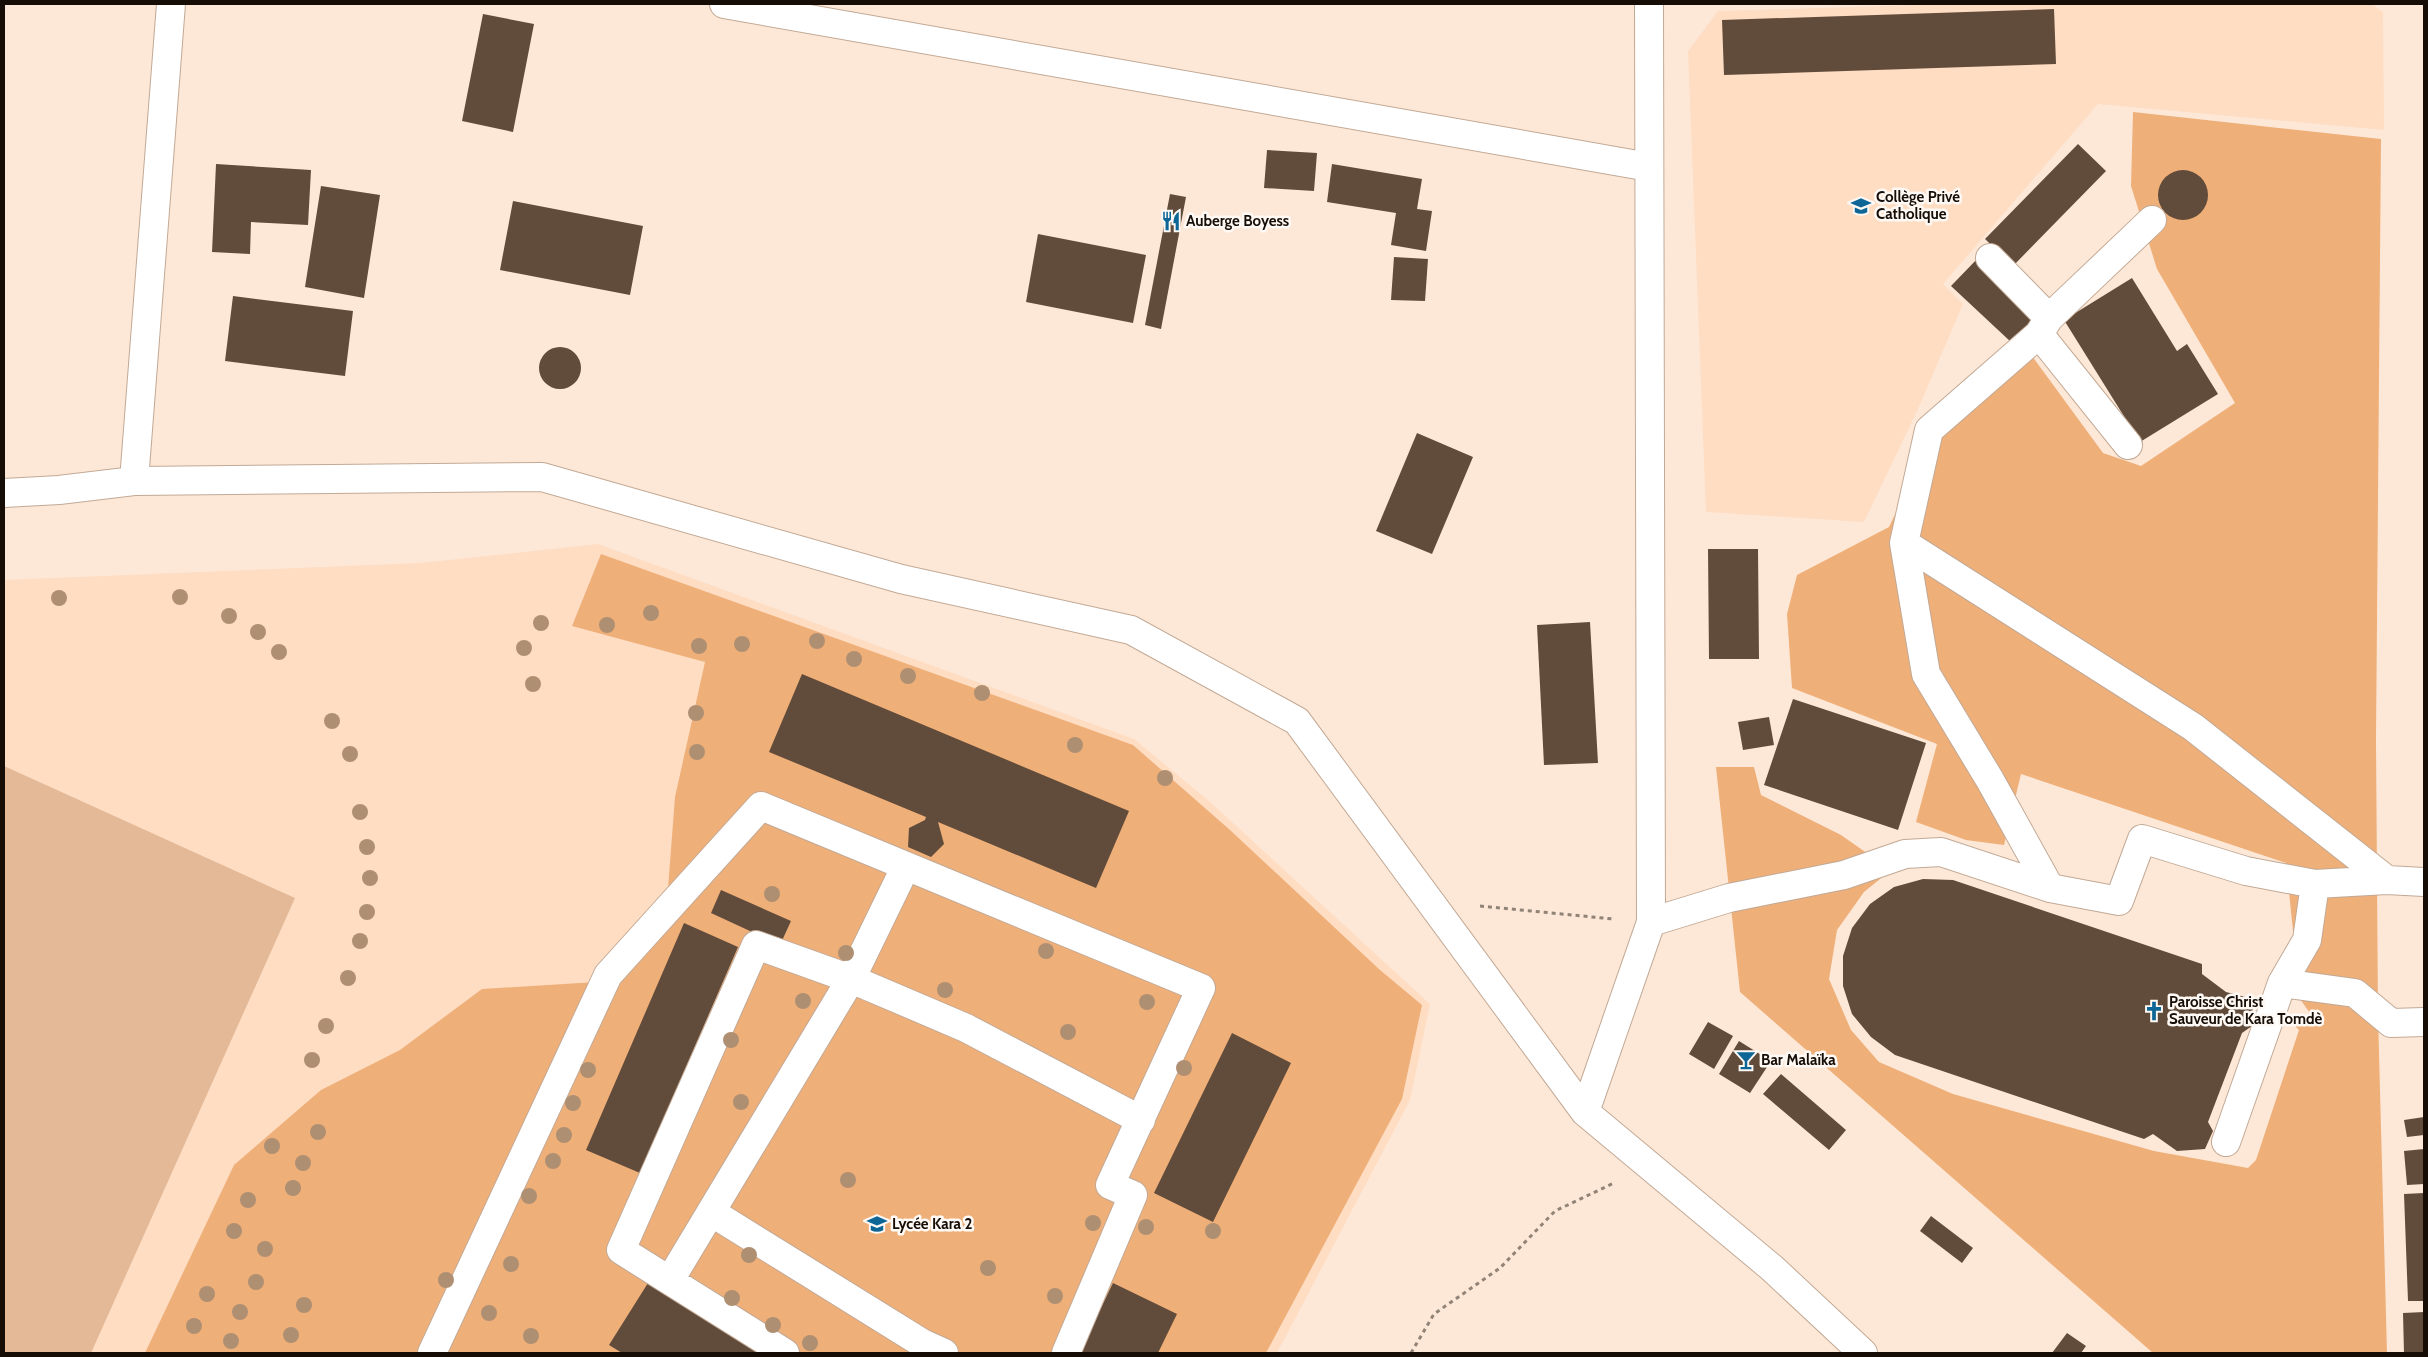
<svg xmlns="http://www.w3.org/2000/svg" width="2428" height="1357" font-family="Cabin,sans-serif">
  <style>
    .built { fill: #feddc3 }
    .green { fill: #e3b997 }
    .forest { fill: #efaf79 }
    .building { fill: #614b3a }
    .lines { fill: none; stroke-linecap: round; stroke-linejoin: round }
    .minor-casing { stroke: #c2a995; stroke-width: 30 }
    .path { stroke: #928377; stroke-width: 3; stroke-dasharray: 4 4; stroke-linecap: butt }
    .minor { stroke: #fff; stroke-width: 28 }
    .tree { fill: #af8f72 }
    .labels { text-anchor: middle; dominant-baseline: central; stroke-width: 5; stroke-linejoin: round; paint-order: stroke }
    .poi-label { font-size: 15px; font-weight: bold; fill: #150d06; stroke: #fef9f5; text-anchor: start }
  </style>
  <rect width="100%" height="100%" fill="#fde8d8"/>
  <path class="built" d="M1953,4H2372L2383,12L2384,130L2098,104L1943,284L1963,304L1918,409L1864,522L1706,512L1688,51L1718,11Z
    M598,544L1134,739L1209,801L1430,1004L1410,1100L1277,1353H4V580L421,563Z"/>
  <path class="green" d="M4,766L295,898L91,1353H4Z"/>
  <path class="forest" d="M2133,112L2381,139L2376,740L2378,1015L2387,1353H2153L1740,992L1716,767H1754L1761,795L1841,835L1891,870L1864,892L1837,930L1829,979L1851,1030L1879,1062L1953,1094L2154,1151L2248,1168L2256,1160L2299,1030L2294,1025L2317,1023L2300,999L2286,863L2021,774L2004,845L1966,840L1916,822L1937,744L1792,688L1787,614L1797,575L1889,527L1902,500L1949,423L2029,352L2103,453L2141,466L2235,403L2157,269L2131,186Z
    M601,554L1133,745L1230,830L1380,970L1422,1005L1402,1099L1266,1353H145L234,1165L321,1090L400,1050L482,989L596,982L666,915L675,797L705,662L572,626Z"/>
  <path class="building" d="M2054,9L2056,64L1724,75L1722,20Z
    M483,14L534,24L513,132L462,121Z
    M2078,144L2106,171L2013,266L1985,239Z
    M1267,150L1317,153L1314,191L1264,188Z
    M216,164L311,170L308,225L251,222L250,254L212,252Z
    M1332,164L1422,179L1417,209L1432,211L1426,251L1391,245L1396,213L1327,202Z
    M2158 195a25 25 0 1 1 50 0a25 25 0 1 1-50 0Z
    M321,186L380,195L364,298L305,287Z
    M1170,194L1186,197L1161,329L1145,325Z
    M513,201L643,226L630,295L500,270Z
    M1038,234L1146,255L1133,323L1026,302Z
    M1394,257L1428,259L1425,301L1391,300Z
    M1979,257L2040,314L2012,343L1951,286Z
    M2132,278L2177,351L2187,344L2218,394L2140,442L2064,320Z
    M233,296L353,311L345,376L225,361Z
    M539 368a21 21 0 1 1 42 0a21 21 0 1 1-42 0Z
    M1417,433L1473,457L1432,554L1376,531Z
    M1708,549H1758L1759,659H1709Z
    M1590,622L1598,763L1544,765L1537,625Z
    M802,674L1129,811L1096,888L938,822L944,844L931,857L908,847L909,828L925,820L926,817L769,752Z
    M1793,699L1926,743L1898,830L1764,785Z
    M1769,717L1774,745L1743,750L1738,722Z
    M1923,879L1953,880L2202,964V974L2226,992L2253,999L2252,1026L2242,1033L2208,1122L2213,1131L2205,1149L2177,1151L2153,1134L2144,1139L1895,1055L1871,1037L1852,1014L1843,986V956L1852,928L1870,904L1894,887Z
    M721,890L791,921L780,945L711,913Z
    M684,923L738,947L640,1173L586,1150Z
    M1708,1022L1733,1036L1714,1069L1689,1054Z
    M1232,1033L1291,1063L1213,1222L1154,1193Z
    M1739,1041L1771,1061L1750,1093L1719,1074Z
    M1781,1074L1846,1130L1829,1150L1763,1094Z
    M2424,1117V1135L2407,1137L2404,1120Z
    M2424,1149V1184L2407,1185L2404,1151Z
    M2424,1193V1301H2408L2404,1194Z
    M1931,1216L1973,1248L1962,1263L1920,1231Z
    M648,1283L758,1353H622L609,1345Z
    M1113,1283L1177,1314L1158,1353H1079Z
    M2424,1312V1353H2404L2403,1313Z
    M2067,1333L2086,1346L2081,1353H2052Z"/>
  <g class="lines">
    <defs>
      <path id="minor" d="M724,4L1649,167
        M1990,258L2049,318
        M2039,334L2049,318L2152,220
        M2128,445L2039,334L1929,430L1904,543L2193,727L2387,880L2424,882
        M134,481L171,4
        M4,493L59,490L134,481L542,477L901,579L1131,630L1297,721L1585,1112L1772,1268L1863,1353
        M1904,543L1926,674L1990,780L2050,888
        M1651,922L1729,898L1844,875L1905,854L1941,852L2050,888L2119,901L2142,839L2246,871L2315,884L2387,880
        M2282,983L2355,993L2391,1023L2424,1022
        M1585,1112L1651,922L1649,4
        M2226,1142L2282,983L2307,940L2315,884
        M711,1212L922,1343L944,1353
        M670,1280L851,979L906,866
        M432,1353L608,975L761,806L1201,988L1110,1185L1133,1195L1066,1353
        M785,1353L621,1250L756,945L851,979L966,1028L1141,1120"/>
    </defs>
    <use href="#minor" class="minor-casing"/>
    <path class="path" d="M1480,906L1613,919
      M1411,1353L1434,1314L1500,1268L1555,1211L1614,1183"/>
    <use href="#minor" class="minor"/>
  </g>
  <g class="tree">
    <circle cx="180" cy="597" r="8"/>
    <circle cx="59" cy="598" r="8"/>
    <circle cx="651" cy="613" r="8"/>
    <circle cx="229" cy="616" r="8"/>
    <circle cx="541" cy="623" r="8"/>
    <circle cx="607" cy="625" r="8"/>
    <circle cx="258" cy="632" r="8"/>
    <circle cx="817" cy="641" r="8"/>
    <circle cx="742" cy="644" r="8"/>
    <circle cx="699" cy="646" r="8"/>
    <circle cx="524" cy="648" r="8"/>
    <circle cx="279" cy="652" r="8"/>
    <circle cx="854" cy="659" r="8"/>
    <circle cx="908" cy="676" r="8"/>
    <circle cx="533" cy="684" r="8"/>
    <circle cx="982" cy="693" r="8"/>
    <circle cx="696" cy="713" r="8"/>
    <circle cx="332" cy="721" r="8"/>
    <circle cx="1075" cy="745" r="8"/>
    <circle cx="697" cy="752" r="8"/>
    <circle cx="350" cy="754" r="8"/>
    <circle cx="1165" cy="778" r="8"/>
    <circle cx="360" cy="812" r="8"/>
    <circle cx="367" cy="847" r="8"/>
    <circle cx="370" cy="878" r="8"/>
    <circle cx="772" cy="894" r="8"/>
    <circle cx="367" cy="912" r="8"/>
    <circle cx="360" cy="941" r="8"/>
    <circle cx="1046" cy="951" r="8"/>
    <circle cx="846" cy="953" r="8"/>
    <circle cx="348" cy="978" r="8"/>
    <circle cx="945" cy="990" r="8"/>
    <circle cx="803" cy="1001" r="8"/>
    <circle cx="1147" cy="1002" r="8"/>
    <circle cx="326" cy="1026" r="8"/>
    <circle cx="1068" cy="1032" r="8"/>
    <circle cx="731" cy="1040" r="8"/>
    <circle cx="312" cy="1060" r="8"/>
    <circle cx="1184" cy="1068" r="8"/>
    <circle cx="588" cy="1070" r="8"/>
    <circle cx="741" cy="1102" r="8"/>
    <circle cx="573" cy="1103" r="8"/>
    <circle cx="318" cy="1132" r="8"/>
    <circle cx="564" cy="1135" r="8"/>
    <circle cx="272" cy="1146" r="8"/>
    <circle cx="553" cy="1161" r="8"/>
    <circle cx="303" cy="1163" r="8"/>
    <circle cx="848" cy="1180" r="8"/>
    <circle cx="293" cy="1188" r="8"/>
    <circle cx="529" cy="1196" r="8"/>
    <circle cx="248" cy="1200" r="8"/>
    <circle cx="1093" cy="1223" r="8"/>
    <circle cx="1146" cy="1227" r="8"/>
    <circle cx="234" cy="1231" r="8"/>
    <circle cx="1213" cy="1231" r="8"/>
    <circle cx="265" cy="1249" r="8"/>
    <circle cx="749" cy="1255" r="8"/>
    <circle cx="511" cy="1264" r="8"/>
    <circle cx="988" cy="1268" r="8"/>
    <circle cx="446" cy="1280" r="8"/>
    <circle cx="256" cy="1282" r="8"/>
    <circle cx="207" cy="1294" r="8"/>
    <circle cx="1055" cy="1296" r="8"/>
    <circle cx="732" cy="1298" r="8"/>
    <circle cx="304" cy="1305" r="8"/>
    <circle cx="240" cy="1312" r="8"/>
    <circle cx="489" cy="1313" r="8"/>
    <circle cx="773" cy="1325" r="8"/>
    <circle cx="194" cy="1326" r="8"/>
    <circle cx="291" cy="1335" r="8"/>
    <circle cx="531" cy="1336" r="8"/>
    <circle cx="231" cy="1341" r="8"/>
    <circle cx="810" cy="1343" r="8"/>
  </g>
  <defs>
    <symbol id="school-bare" viewBox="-9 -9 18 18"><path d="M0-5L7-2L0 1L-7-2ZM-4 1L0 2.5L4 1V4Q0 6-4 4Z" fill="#0e6696" stroke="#fef9f5" stroke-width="2.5" paint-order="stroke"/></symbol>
    <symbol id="restaurant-bare" viewBox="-9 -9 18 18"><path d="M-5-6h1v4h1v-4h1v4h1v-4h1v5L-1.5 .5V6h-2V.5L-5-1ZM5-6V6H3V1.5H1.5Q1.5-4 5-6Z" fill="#0e6696" stroke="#fef9f5" stroke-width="2.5" paint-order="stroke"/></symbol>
    <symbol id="church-bare" viewBox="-9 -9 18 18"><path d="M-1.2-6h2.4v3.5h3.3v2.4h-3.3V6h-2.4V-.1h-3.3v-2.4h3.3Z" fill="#0e6696" stroke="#fef9f5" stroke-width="2.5" paint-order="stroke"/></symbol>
    <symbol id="bar-bare" viewBox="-9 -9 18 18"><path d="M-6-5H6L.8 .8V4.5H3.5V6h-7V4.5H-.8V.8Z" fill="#0e6696" stroke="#fef9f5" stroke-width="2.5" paint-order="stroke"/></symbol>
  </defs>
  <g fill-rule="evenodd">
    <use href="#school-bare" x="1847" y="192" width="28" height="28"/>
    <use href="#restaurant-bare" x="1157" y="207" width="28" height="28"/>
    <use href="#church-bare" x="2140" y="997" width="28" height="28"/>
    <use href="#bar-bare" x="1732" y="1046" width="28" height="28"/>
    <use href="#school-bare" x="863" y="1210" width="28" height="28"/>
  </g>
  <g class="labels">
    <g class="poi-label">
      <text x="1876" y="197">Collège Privé<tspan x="1876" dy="17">Catholique</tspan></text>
      <text x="1186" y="221">Auberge Boyess</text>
      <text x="2169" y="1002">Paroisse Christ<tspan x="2169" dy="17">Sauveur de Kara Tomdè</tspan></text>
      <text x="1761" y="1060">Bar Malaïka</text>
      <text x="892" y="1224">Lycée Kara 2</text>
    </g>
  </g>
  <rect width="2428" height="1357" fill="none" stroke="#150d06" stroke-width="10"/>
</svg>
